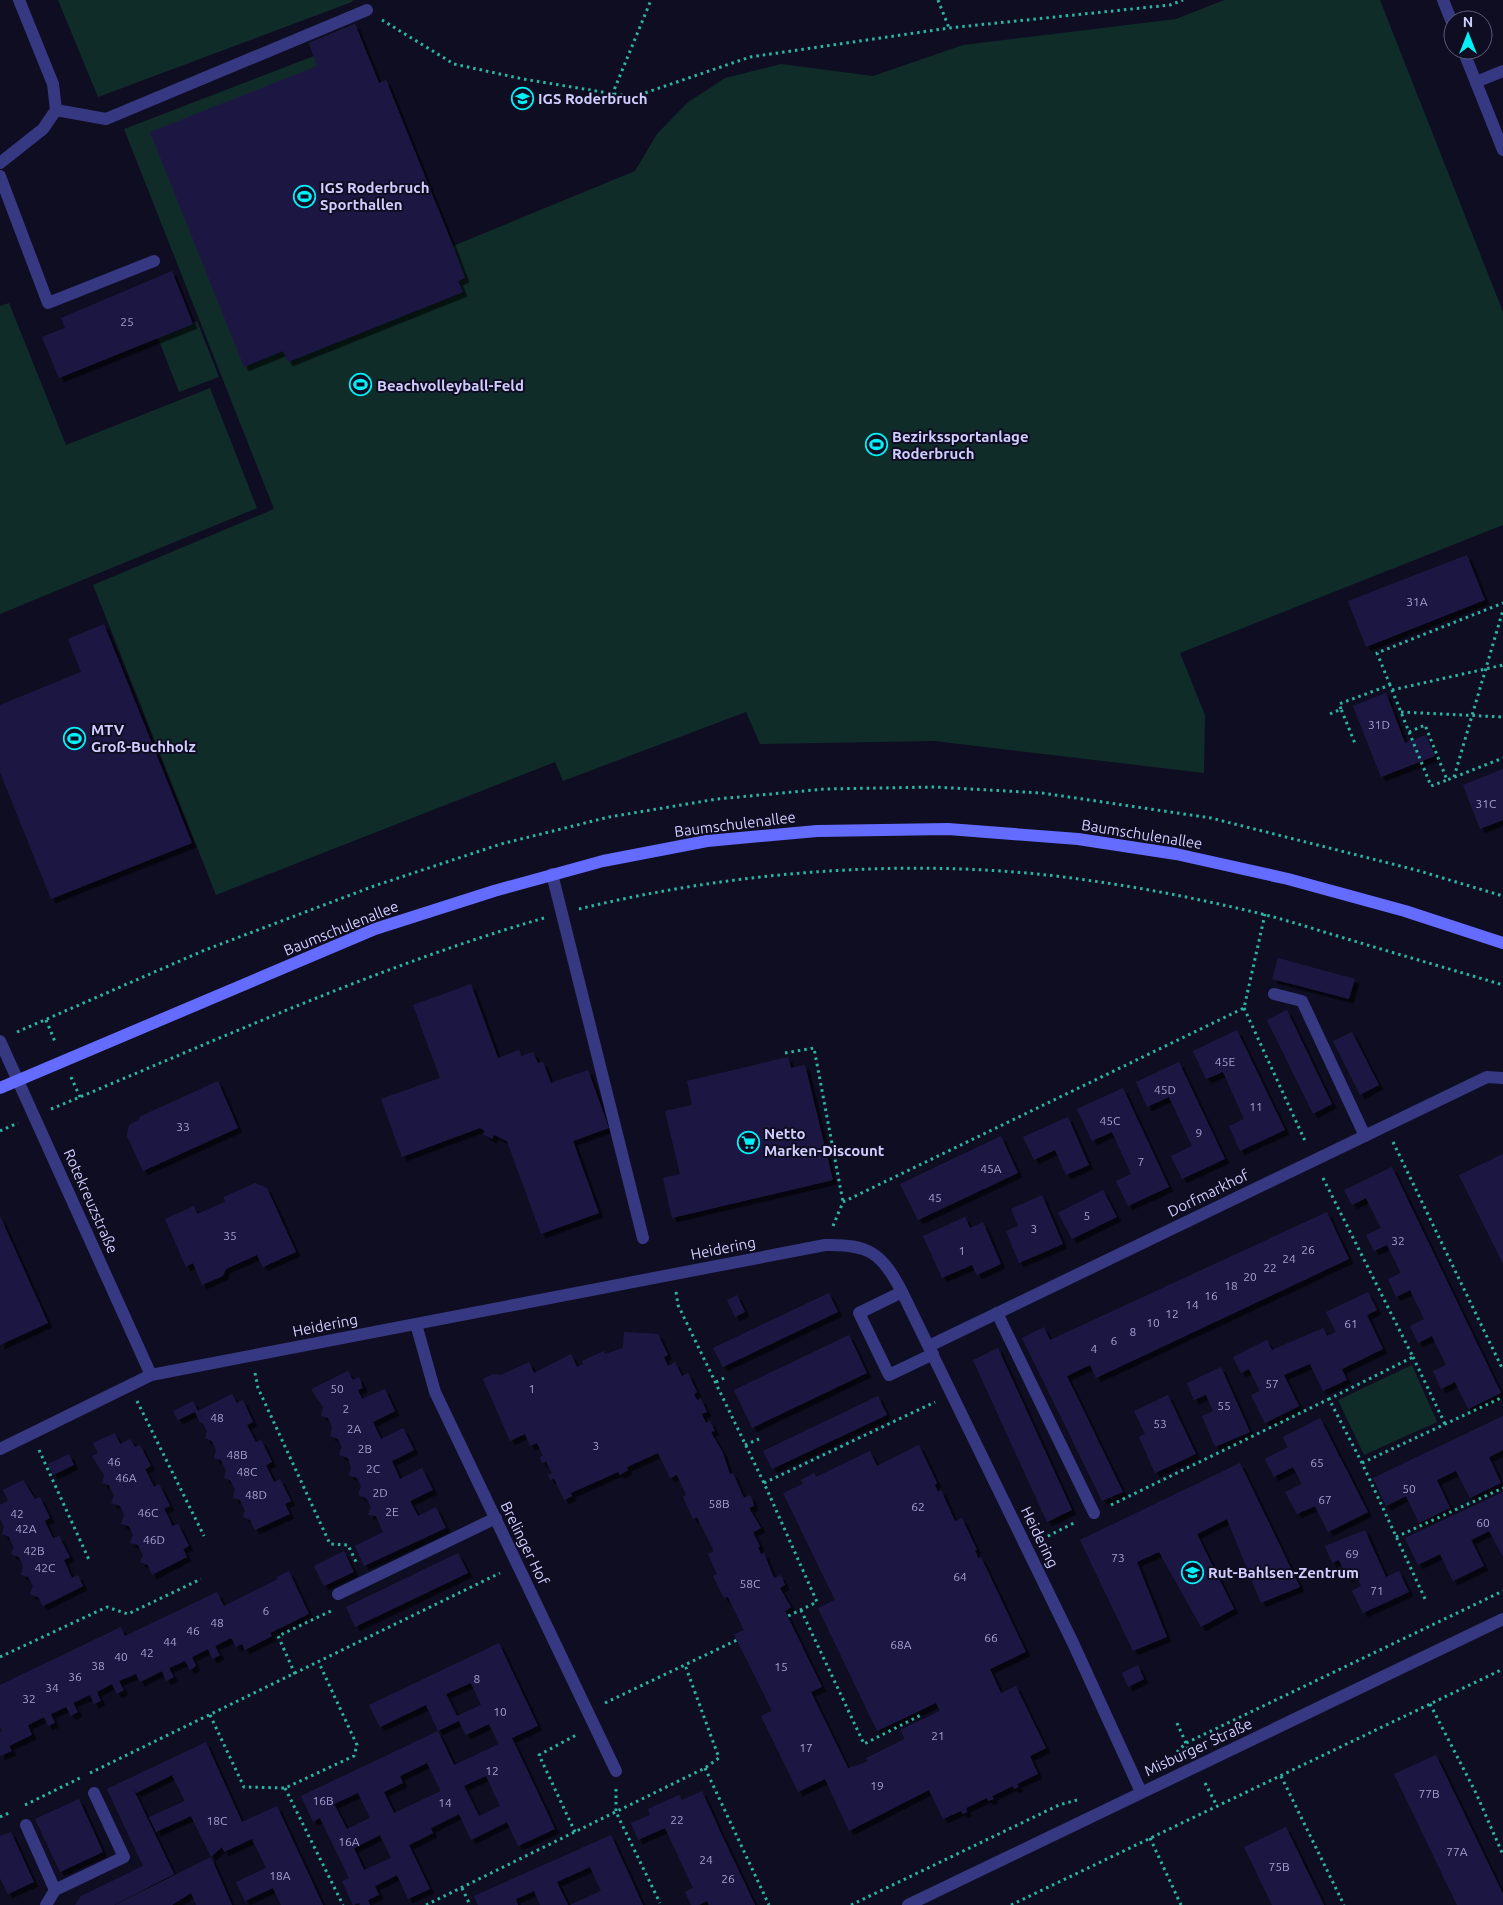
<svg xmlns="http://www.w3.org/2000/svg" width="1503" height="1905" font-family="Ubuntu,sans-serif">
  <style>
    .green { fill: #0f2c29 }
    .building { fill: #1e1843; fill-rule: evenodd; filter: url(#shadow) }
    .lines { fill: none; stroke-linecap: round; stroke-linejoin: round }
    .path { stroke: #2ab6a4; stroke-width: 3; stroke-dasharray: 2.5 4; stroke-linecap: butt }
    .service { stroke: #363882; stroke-width: 12 }
    .minor { stroke: #363882; stroke-width: 12 }
    .tertiary { stroke: #363882; stroke-width: 12 }
    .secondary { stroke: #646bff; stroke-width: 12 }
    .labels { text-anchor: middle; dominant-baseline: central; stroke-width: 4; stroke-linejoin: round; paint-order: stroke }
    .number-label { font-size: 12px; fill: #a4a0d0 }
    .poi-label { font-size: 15px; font-weight: bold; fill: #d0cdff; stroke: #0f0d22; text-anchor: start }
    .street-label { font-size: 15px; fill: #d0cdff; stroke: #0f0d22 }
  </style>
  <defs>
    <filter id="shadow"><feDropShadow dx="4.5" dy="4.5" stdDeviation="0" flood-color="#0009"/></filter>
  </defs>
  <rect width="100%" height="100%" fill="#0f0d22"/>
  <path class="green" d="M58,0H353L352,2L98,97Z
    M1224,0H1380L1503,312V525L1180,653L1205,715L1204,773L934,741L760,744L746,712L563,781L555,762L216,895L93,585L274,509L124,129L314,56L309,43L355,24L379,83L386,80L453,246L635,171L657,134L687,103L725,78L781,64L873,76L963,45L1176,19Z
    M9,303L66,445L210,388L257,508L0,614V306Z
    M197,321L219,377L179,392L158,338Z
    M1412,1365L1437,1422L1364,1455L1338,1400Z"/>
  <path class="building" d="M355,24L379,83L386,80L453,246L465,278L458,281L463,292L288,362L283,351L244,367L150,132L317,66L309,43Z
    M172,271L193,324L59,378L42,337L65,328L61,318Z
    M1467,555L1485,600L1366,647L1348,601Z
    M104,624L192,843L51,899L0,772V705L81,672L68,639Z
    M1386,693L1405,743L1426,735L1435,756L1381,777L1353,706Z
    M1503,769V820L1480,829L1463,785Z
    M1278,958L1355,979L1349,999L1272,979Z
    M471,984L498,1058L519,1050L521,1056L533,1052L538,1063L543,1062L551,1083L588,1070L609,1128L573,1141L599,1213L541,1234L507,1141L494,1135L492,1139L483,1134L485,1131L480,1128L402,1157L381,1099L440,1078L413,1005Z
    M1287,1010L1332,1104L1313,1114L1267,1020Z
    M1237,1030L1285,1130L1240,1151L1229,1126L1244,1119L1223,1072L1206,1079L1193,1051Z
    M1352,1032L1379,1085L1360,1095L1333,1041Z
    M788,1057L791,1068L805,1065L833,1180L672,1218L663,1178L680,1174L665,1111L692,1105L687,1081Z
    M1179,1062L1225,1159L1182,1179L1171,1156L1192,1146L1169,1097L1147,1107L1136,1082Z
    M218,1081L238,1128L143,1171L127,1136L129,1125L140,1119L139,1117Z
    M1123,1088L1169,1187L1128,1206L1116,1181L1131,1174L1112,1132L1092,1141L1077,1109Z
    M1068,1117L1089,1165L1066,1175L1055,1150L1034,1160L1023,1137Z
    M1001,1136L1018,1173L918,1220L900,1184Z
    M1503,1154V1264L1459,1175Z
    M1392,1167L1501,1393L1468,1409L1455,1382L1441,1389L1433,1371L1446,1365L1432,1336L1418,1343L1410,1326L1424,1319L1410,1290L1396,1297L1388,1279L1401,1273L1387,1245L1374,1251L1366,1235L1381,1228L1366,1198L1352,1205L1344,1190Z
    M255,1183L267,1188L296,1252L263,1267L257,1255L226,1269L223,1276L202,1285L193,1263L186,1267L165,1219L194,1206L197,1214L225,1202L224,1197Z
    M1103,1190L1117,1217L1072,1239L1058,1213Z
    M1042,1195L1063,1244L1019,1263L1006,1231L1018,1226L1011,1209Z
    M1327,1212L1349,1259L1096,1378L1090,1365L1067,1376L1123,1492L1102,1501L1022,1338L1044,1327L1050,1340Z
    M0,1216L48,1323L0,1345Z
    M965,1217L970,1228L983,1222L1001,1264L977,1275L972,1265L942,1278L923,1236Z
    M1368,1292L1377,1310L1367,1315L1383,1349L1342,1369L1347,1380L1323,1391L1310,1364L1284,1375L1299,1406L1265,1423L1251,1395L1260,1391L1249,1369L1241,1373L1233,1357L1267,1340L1272,1350L1323,1328L1327,1336L1336,1332L1326,1312Z
    M829,1293L838,1312L723,1367L713,1348Z
    M737,1295L745,1312L735,1317L727,1300Z
    M624,1332L658,1334L668,1355L664,1357L668,1366L675,1362L682,1376L688,1373L697,1392L694,1394L697,1400L701,1399L707,1412L702,1414L706,1423L710,1421L715,1431L711,1432L723,1453L730,1474L733,1473L744,1498L750,1495L753,1501L754,1506L749,1508L761,1528L753,1532L760,1546L758,1547L761,1554L764,1553L774,1578L781,1575L785,1585L780,1588L791,1607L785,1611L822,1687L811,1692L848,1768L861,1764L868,1761L866,1758L905,1739L900,1730L940,1711L936,1703L877,1731L818,1608L835,1600L783,1493L803,1484L801,1480L814,1473L816,1477L870,1451L877,1466L919,1445L937,1483L935,1485L938,1492L941,1490L955,1521L962,1518L977,1550H975L978,1558L981,1557L1026,1652L990,1669L1001,1693L1016,1686L1046,1748L1030,1756L1038,1774L1017,1784L1019,1787L1014,1789L1013,1786L992,1796L994,1799L988,1801L987,1798L966,1808L967,1812L963,1814L961,1811L943,1819L929,1790L849,1831L825,1779L798,1792L761,1716L772,1711L734,1634L744,1630L728,1597L724,1598L713,1576L717,1574L708,1554L714,1551L697,1517L693,1519L683,1497L686,1495L677,1475L670,1478L658,1453L627,1467L628,1470L620,1475L618,1472L571,1493L572,1496L564,1500L554,1478L550,1480L548,1475L552,1473L546,1461L542,1463L540,1457L543,1456L537,1443L530,1446L525,1434L510,1441L483,1379L493,1374L501,1375L529,1362L534,1373L571,1354L577,1367L583,1364L582,1361L604,1351L605,1354L623,1348Z
    M849,1335L867,1373L752,1428L734,1390Z
    M998,1348L1072,1510L1047,1522L973,1360Z
    M1221,1367L1250,1432L1215,1447L1202,1416L1213,1411L1206,1395L1194,1400L1187,1383Z
    M348,1371L353,1380L359,1377L363,1388L358,1390L362,1399L385,1389L395,1411L373,1422L381,1439L403,1428L414,1450L392,1461L400,1479L422,1468L433,1490L410,1501L418,1516L436,1507L446,1528L364,1566L355,1546L383,1532L376,1516L368,1515L371,1507L366,1498L358,1495L361,1486L357,1478L349,1475L351,1467L348,1458L339,1455L342,1447L338,1439L330,1436L332,1427L328,1418L321,1416L323,1407L311,1389Z
    M232,1394L237,1403L243,1400L253,1422L247,1425L256,1442L261,1440L272,1462L266,1465L274,1482L280,1479L291,1501L285,1504L290,1514L255,1530L250,1520L243,1517L245,1510L240,1500L233,1498L235,1489L230,1480L224,1478L226,1470L221,1460L214,1458L216,1450L212,1441L205,1438L207,1431L202,1422L200,1423L195,1412L178,1420L173,1411L193,1401L198,1411Z
    M1168,1395L1196,1454L1155,1473L1139,1437L1145,1434L1134,1411Z
    M878,1396L887,1415L772,1469L763,1451Z
    M1503,1416V1450L1489,1457L1501,1483L1470,1498L1456,1471L1437,1480L1450,1508L1419,1523L1406,1496L1386,1506L1373,1478Z
    M1320,1418L1368,1512L1328,1532L1315,1506L1297,1514L1285,1492L1302,1484L1293,1467L1274,1477L1265,1459L1288,1447L1283,1437Z
    M115,1433L120,1444L130,1439L135,1447L140,1445L151,1466L145,1469L154,1487L159,1484L170,1506L164,1509L169,1518L172,1526L178,1524L189,1546L183,1549L187,1557L152,1575L148,1565L140,1562L143,1555L138,1545L130,1543L133,1535L129,1526L121,1524L124,1515L120,1506L111,1503L114,1495L109,1485L102,1483L104,1475L92,1456L98,1453L93,1443Z
    M69,1454L74,1465L53,1475L48,1464Z
    M1240,1463L1300,1587L1261,1603L1227,1519L1197,1534L1234,1609L1201,1627L1159,1552L1137,1562L1167,1637L1133,1651L1080,1540Z
    M23,1480L35,1499L40,1497L50,1518L45,1521L49,1530L53,1538L59,1536L70,1557L64,1560L72,1578L78,1575L83,1586L43,1606L38,1597L30,1594L33,1586L28,1577L21,1575L23,1566L19,1557L11,1554L14,1547L9,1537L2,1534L4,1527L0,1518V1505L8,1501L3,1490Z
    M1503,1492V1557L1489,1531L1471,1540L1484,1566L1453,1581L1440,1554L1418,1565L1405,1538Z
    M1365,1530L1386,1577L1399,1571L1409,1592L1363,1613L1352,1591L1361,1586L1356,1574L1347,1578L1339,1560L1332,1563L1325,1546Z
    M344,1551L354,1572L324,1586L314,1566Z
    M458,1553L468,1573L355,1627L346,1607Z
    M289,1571L309,1614L270,1633L272,1636L245,1650L242,1644L236,1647L231,1638L215,1646L220,1655L212,1659L208,1649L192,1657L196,1666L190,1670L185,1661L169,1668L174,1677L166,1681L162,1671L140,1682L136,1674L119,1681L124,1690L117,1694L112,1684L97,1692L101,1701L94,1704L90,1695L73,1703L78,1712L71,1716L66,1707L51,1714L55,1723L48,1726L44,1717L28,1725L32,1735L9,1746L12,1751L0,1756V1732L2,1731L0,1727V1685L121,1627L125,1636L217,1592L224,1606L278,1579L277,1577Z
    M499,1643L538,1726L512,1738L555,1829L518,1846L507,1822L471,1840L459,1814L431,1828L433,1833L409,1845L430,1889L408,1899L397,1875L375,1886L379,1895L368,1900L370,1905H360L359,1903L353,1905L342,1881L349,1878L320,1818L313,1822L301,1796L438,1731L454,1765L499,1744L489,1724L466,1735L459,1721L438,1731L426,1705L380,1727L369,1705ZM471,1683L481,1705L457,1716L446,1694ZM427,1763L441,1791L394,1813L384,1792L403,1783L400,1776ZM486,1776L500,1806L479,1816L464,1786ZM358,1793L370,1818L347,1829L334,1804ZM380,1835L391,1858L364,1870L354,1848Z
    M1138,1665L1144,1679L1128,1687L1122,1673Z
    M206,1742L242,1822L277,1806L323,1905H281L273,1888L245,1901L236,1882L266,1868L252,1839L224,1852L222,1847L211,1857L191,1816L156,1832L149,1817L185,1801L172,1775L136,1793L132,1786L174,1874L114,1905H75L81,1896L143,1866L107,1789Z
    M1436,1755L1503,1894V1905H1457L1394,1774Z
    M702,1791L720,1831L755,1905H709L707,1901L699,1905H691L685,1892L693,1888L665,1828L638,1840L631,1823L650,1815L648,1809L679,1795L682,1800Z
    M79,1799L103,1852L60,1872L35,1819Z
    M1286,1827L1314,1885L1324,1905H1272L1244,1847Z
    M11,1832L34,1882L8,1894L0,1878V1836Z
    M611,1835L643,1905H570L601,1891L590,1867L557,1882L568,1905H540L534,1891L516,1899L518,1905H478L474,1896Z
    M211,1857L232,1905H196L191,1893L172,1905H115Z"/>
  <g class="lines">
    <path class="path" d="M938,0L949,28
      M382,20L454,64L523,79L633,97L750,57L949,28L1170,5L1183,0
      M612,95L651,0
      M1390,685L1377,653L1503,603
      M1392,690L1503,665
      M1341,709L1339,704L1390,685L1409,732L1425,725L1447,780L1503,758
      M1401,712L1503,717
      M1330,714L1341,709L1356,746
      M1409,732L1431,786L1447,780
      M1454,777L1503,610
      M579,909C738,870 923,856 1086,880C1145,888 1204,900 1262,914C1290,921 1317,930 1344,938C1397,954 1450,969 1503,985
      M1244,1008L1306,1143
      M46,1020L56,1044
      M17,1032L205,950L374,886L501,844L609,817L717,799L825,789L935,787L1042,793L1211,818L1416,870L1503,896
      M785,1053L814,1048L843,1202
      M71,1077L80,1097
      M51,1109C213,1042 375,967 544,918
      M0,1131L18,1123
      M1393,1142L1503,1370
      M1323,1178L1413,1357L1329,1399L1362,1463L1426,1601
      M833,1226L843,1202L1244,1008L1265,914
      M676,1292L678,1305L764,1483L817,1602L788,1616
      M1413,1357L1445,1424
      M255,1373L258,1388L330,1544L348,1545L357,1564
      M716,1382L726,1377
      M137,1401L204,1536
      M745,1445L759,1439
      M39,1450L90,1562
      M1362,1463L1503,1397
      M764,1483L935,1402
      M1111,1505L1329,1399
      M1396,1537L1503,1488
      M1042,1539L1076,1522
      M801,1610L864,1744L921,1715
      M0,1657L107,1607L128,1614L201,1579
      M295,1674L278,1636L331,1611
      M605,1703L737,1640
      M1430,1704L1476,1793L1503,1855
      M210,1715L244,1787L285,1788L354,1756L357,1745L319,1663
      M1177,1723L1189,1750
      M1177,1752L1186,1743L1503,1591
      M705,1768L769,1905
      M90,1773L500,1573
      M1281,1776L1344,1905
      M1205,1783L1217,1806
      M285,1788L343,1905
      M616,1789V1812L660,1903
      M25,1805L80,1778
      M0,1817L11,1812
      M575,1832L539,1755L578,1734
      M1150,1838L1181,1905
      M462,1888L470,1905
      M426,1905L705,1768L719,1758L685,1665
      M851,1905L1059,1805L1077,1800
      M1011,1905L1503,1669"/>
    <path class="service" d="M1476,82L1503,71
      M56,110L106,119L367,10
      M0,176L48,303L154,261
      M552,874L643,1238
      M1274,994L1302,1001L1365,1136
      M902,1292L859,1313L889,1375L933,1354
      M997,1313L1094,1513
      M338,1594L496,1518
      M26,1825L55,1890L46,1905
      M55,1890L124,1857L94,1793"/>
    <path class="minor" d="M0,163L43,129L56,110L53,84L19,0
      M0,1041L151,1375
      M416,1324L435,1392L616,1771
      M929,1346L1487,1077L1503,1078
      M0,1449L151,1375L825,1245C869,1244 882,1253 902,1292L1073,1643L1141,1792"/>
    <path class="tertiary" d="M1443,0L1453,25
      M1463,50L1503,150
      M908,1905L1503,1619"/>
    <path class="secondary" d="M0,1088L375,929L494,891L603,861L707,841L817,831L948,829L1078,839L1176,854L1288,879L1405,911L1503,943"/>
  </g>
  <defs>
    <symbol id="school-ring" viewBox="-11 -11 22 22"><circle r="9.5" fill="#0f0d22" stroke="#00f1f8" stroke-width="1.5"/><path d="M0-5L7-2L0 1L-7-2ZM-4 1L0 2.5L4 1V4Q0 6-4 4Z" fill="#00f1f8"/></symbol>
    <symbol id="stadium-ring" viewBox="-11 -11 22 22"><circle r="9.5" fill="#0f0d22" stroke="#00f1f8" stroke-width="1.5"/><path d="M0-5a6.5 5 0 1 0 0 10a6.5 5 0 1 0 0-10ZM-3.5-1.8h7v3.6h-7Z" fill="#00f1f8"/></symbol>
    <symbol id="supermarket-ring" viewBox="-11 -11 22 22"><circle r="9.5" fill="#0f0d22" stroke="#00f1f8" stroke-width="1.5"/><path d="M-6-5.5h2.5l.6 2H6L4.5 2H-2.5L-4.4-4H-6ZM-1.5 3.2a1.3 1.3 0 1 0 .1 0ZM3 3.2a1.3 1.3 0 1 0 .1 0Z" fill="#00f1f8"/></symbol>
  </defs>
  <g fill-rule="evenodd">
    <use href="#school-ring" x="510" y="86" width="25" height="25"/>
    <use href="#stadium-ring" x="292" y="184" width="25" height="25"/>
    <use href="#stadium-ring" x="348" y="372" width="25" height="25"/>
    <use href="#stadium-ring" x="864" y="432" width="25" height="25"/>
    <use href="#stadium-ring" x="62" y="726" width="25" height="25"/>
    <use href="#supermarket-ring" x="736" y="1130" width="25" height="25"/>
    <use href="#school-ring" x="1180" y="1560" width="25" height="25"/>
  </g>
  <g class="labels">
    <g class="number-label">
      <text x="127" y="321">25</text>
      <text x="1417" y="601">31A</text>
      <text x="1379" y="724">31D</text>
      <text x="1486" y="803">31C</text>
      <text x="1225" y="1061">45E</text>
      <text x="1165" y="1089">45D</text>
      <text x="1256" y="1106">11</text>
      <text x="1110" y="1120">45C</text>
      <text x="183" y="1126">33</text>
      <text x="1199" y="1132">9</text>
      <text x="1141" y="1161">7</text>
      <text x="991" y="1168">45A</text>
      <text x="935" y="1197">45</text>
      <text x="1087" y="1215">5</text>
      <text x="1034" y="1228">3</text>
      <text x="230" y="1235">35</text>
      <text x="1398" y="1240">32</text>
      <text x="1308" y="1249">26</text>
      <text x="962" y="1250">1</text>
      <text x="1289" y="1258">24</text>
      <text x="1270" y="1267">22</text>
      <text x="1250" y="1276">20</text>
      <text x="1231" y="1285">18</text>
      <text x="1211" y="1295">16</text>
      <text x="1192" y="1304">14</text>
      <text x="1172" y="1313">12</text>
      <text x="1153" y="1322">10</text>
      <text x="1351" y="1323">61</text>
      <text x="1133" y="1331">8</text>
      <text x="1114" y="1340">6</text>
      <text x="1094" y="1348">4</text>
      <text x="1272" y="1383">57</text>
      <text x="337" y="1388">50</text>
      <text x="532" y="1388">1</text>
      <text x="1224" y="1405">55</text>
      <text x="346" y="1408">2</text>
      <text x="217" y="1417">48</text>
      <text x="1160" y="1423">53</text>
      <text x="354" y="1428">2A</text>
      <text x="596" y="1445">3</text>
      <text x="365" y="1448">2B</text>
      <text x="237" y="1454">48B</text>
      <text x="114" y="1461">46</text>
      <text x="1317" y="1462">65</text>
      <text x="373" y="1468">2C</text>
      <text x="247" y="1471">48C</text>
      <text x="126" y="1477">46A</text>
      <text x="1409" y="1488">50</text>
      <text x="380" y="1492">2D</text>
      <text x="256" y="1494">48D</text>
      <text x="1325" y="1499">67</text>
      <text x="719" y="1503">58B</text>
      <text x="918" y="1506">62</text>
      <text x="392" y="1511">2E</text>
      <text x="148" y="1512">46C</text>
      <text x="17" y="1513">42</text>
      <text x="1483" y="1522">60</text>
      <text x="26" y="1528">42A</text>
      <text x="154" y="1539">46D</text>
      <text x="34" y="1550">42B</text>
      <text x="1352" y="1553">69</text>
      <text x="1118" y="1557">73</text>
      <text x="45" y="1567">42C</text>
      <text x="960" y="1576">64</text>
      <text x="750" y="1583">58C</text>
      <text x="1377" y="1590">71</text>
      <text x="266" y="1610">6</text>
      <text x="217" y="1622">48</text>
      <text x="193" y="1630">46</text>
      <text x="991" y="1637">66</text>
      <text x="170" y="1641">44</text>
      <text x="901" y="1644">68A</text>
      <text x="147" y="1652">42</text>
      <text x="121" y="1656">40</text>
      <text x="98" y="1665">38</text>
      <text x="781" y="1666">15</text>
      <text x="75" y="1676">36</text>
      <text x="477" y="1678">8</text>
      <text x="52" y="1687">34</text>
      <text x="29" y="1698">32</text>
      <text x="500" y="1711">10</text>
      <text x="938" y="1735">21</text>
      <text x="806" y="1747">17</text>
      <text x="492" y="1770">12</text>
      <text x="877" y="1785">19</text>
      <text x="1429" y="1793">77B</text>
      <text x="323" y="1800">16B</text>
      <text x="445" y="1802">14</text>
      <text x="677" y="1819">22</text>
      <text x="217" y="1820">18C</text>
      <text x="349" y="1841">16A</text>
      <text x="1457" y="1851">77A</text>
      <text x="706" y="1859">24</text>
      <text x="1279" y="1866">75B</text>
      <text x="280" y="1875">18A</text>
      <text x="728" y="1878">26</text>
    </g>
    <g class="poi-label">
      <text x="538" y="98">IGS Roderbruch</text>
      <text x="320" y="187">IGS Roderbruch<tspan x="320" dy="17">Sporthallen</tspan></text>
      <text x="377" y="385">Beachvolleyball-Feld</text>
      <text x="892" y="436">Bezirkssportanlage<tspan x="892" dy="17">Roderbruch</tspan></text>
      <text x="91" y="729">MTV<tspan x="91" dy="17">Groß-Buchholz</tspan></text>
      <text x="764" y="1133">Netto<tspan x="764" dy="17">Marken-Discount</tspan></text>
      <text x="1208" y="1572">Rut-Bahlsen-Zentrum</text>
    </g>
    <g class="street-label">
      <text transform="translate(735 824) rotate(-7)">Baumschulenallee</text>
      <text transform="translate(1142 834) rotate(9)">Baumschulenallee</text>
      <text transform="translate(341 928) rotate(-22)">Baumschulenallee</text>
      <text transform="translate(1208 1193) rotate(-26)">Dorfmarkhof</text>
      <text transform="translate(91 1201) rotate(66)">Rotekreuzstraße</text>
      <text transform="translate(723 1248) rotate(-11)">Heidering</text>
      <text transform="translate(325 1325) rotate(-11)">Heidering</text>
      <text transform="translate(1040 1537) rotate(64)">Heidering</text>
      <text transform="translate(525 1543) rotate(64)">Brelinger Hof</text>
      <text transform="translate(1198 1747) rotate(-25)">Misburger Straße</text>
    </g>
  </g>
  <g transform="translate(1468 35)"><circle r="24" fill="#0f0d22" stroke="#5c5a7a"/>
  <path d="M0-4L9 19L0 12L-9 19Z" fill="#00f1f8"/>
  <text y="-8" font-size="14" font-weight="bold" text-anchor="middle" fill="#d0cdff">N</text>
  </g>
</svg>
